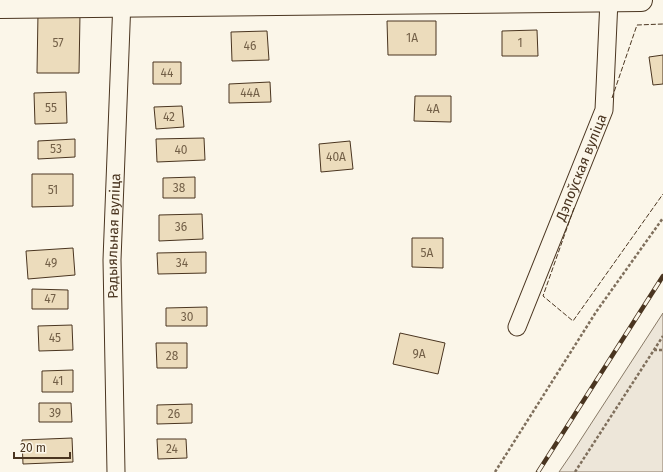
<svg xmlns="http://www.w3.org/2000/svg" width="663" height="472" font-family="'Fira Sans',sans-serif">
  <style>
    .green { fill: #ede6d9; stroke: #887966 }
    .building { fill: #ecdcbc; stroke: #4a3520 }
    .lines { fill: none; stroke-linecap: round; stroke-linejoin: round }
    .street-casing { stroke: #4a3520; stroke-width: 19 }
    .secondary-casing { stroke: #4a3520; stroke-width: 24 }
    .path { stroke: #7f6f5c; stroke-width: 2.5; stroke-dasharray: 3 2; stroke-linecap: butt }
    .street { stroke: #fbf6e9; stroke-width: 17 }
    .secondary { stroke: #fbf6e9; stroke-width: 22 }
    .rail-casing { stroke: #4a3520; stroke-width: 4.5 }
    .rail { stroke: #fbf6e9; stroke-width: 3; stroke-dasharray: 9; stroke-linecap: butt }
    .fence { stroke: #4a3520; stroke-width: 1; stroke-dasharray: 5 2; stroke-linecap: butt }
    .labels { text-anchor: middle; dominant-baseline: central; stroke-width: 3; stroke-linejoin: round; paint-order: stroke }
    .number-label { font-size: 12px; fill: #725f47 }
    .street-label { font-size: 14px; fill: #4a3520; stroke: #fbf6e9 }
  </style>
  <rect width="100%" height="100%" fill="#fbf6e9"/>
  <path class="green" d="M663,313V472H559L572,453Z"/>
  <path class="building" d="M38,13L80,14L79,73H37Z
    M387,21H436V55H388Z
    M537,30L538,56H502V31Z
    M267,31L269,60L232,61L231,32Z
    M663,55V84L653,85L649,57Z
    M153,62H181V84H153Z
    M270,82L271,102L229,103V84Z
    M66,92L67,123L35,124L34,93Z
    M415,96H451V122L414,121Z
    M182,106L184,127L156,129L154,107Z
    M204,138L205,160L157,162L156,139Z
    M75,139V157L38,159V141Z
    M350,141L353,169L321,172L319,144Z
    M32,174H73V206L32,207Z
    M195,177V198H163V178Z
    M202,214L203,239L159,241V215Z
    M412,238H443V268L412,267Z
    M73,248L75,275L28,279L26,251Z
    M206,252V273L158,274L157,253Z
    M32,289L68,290V309H32Z
    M207,307V326H166V308Z
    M72,325L73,350L39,351L38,326Z
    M400,333L445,343L438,374L393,364Z
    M156,343H187V368H157Z
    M73,370V392H42V371Z
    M39,403H71L72,422H39Z
    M192,404V423L157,424V405Z
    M72,438L73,462L23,464L22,440Z
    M157,439H186L187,458L158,459Z"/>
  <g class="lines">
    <defs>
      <g id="street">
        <path id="s1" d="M517,327L604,110L609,0"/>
        <path id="s2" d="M116,472L112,260L122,0"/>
      </g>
      <path id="secondary" d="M0,7L641,0"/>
    </defs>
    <use href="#street" class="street-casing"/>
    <use href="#secondary" class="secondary-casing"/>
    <path class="path" d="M654,350H663
      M495,472L596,312L663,218
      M575,472L663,336"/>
    <use href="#street" class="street"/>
    <use href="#secondary" class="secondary"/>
    <defs>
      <path id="rail" d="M538,472L663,276"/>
    </defs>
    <use href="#rail" class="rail-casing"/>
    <use href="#rail" class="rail"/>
    <path class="fence" d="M612,98L637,25L663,24
      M574,208L543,296L573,321L663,194"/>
  </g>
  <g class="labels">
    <g class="number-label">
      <text x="412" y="38">1А</text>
      <text x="58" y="43">57</text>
      <text x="520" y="43">1</text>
      <text x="250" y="46">46</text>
      <text x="167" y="73">44</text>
      <text x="250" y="93">44А</text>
      <text x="51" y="108">55</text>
      <text x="433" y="109">4А</text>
      <text x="169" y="117">42</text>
      <text x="56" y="149">53</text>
      <text x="181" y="150">40</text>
      <text x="336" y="157">40А</text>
      <text x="179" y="188">38</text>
      <text x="53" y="190">51</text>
      <text x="181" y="227">36</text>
      <text x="427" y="253">5А</text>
      <text x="51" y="263">49</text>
      <text x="182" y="263">34</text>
      <text x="50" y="299">47</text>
      <text x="187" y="317">30</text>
      <text x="55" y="338">45</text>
      <text x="419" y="354">9А</text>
      <text x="172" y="356">28</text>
      <text x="58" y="381">41</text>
      <text x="55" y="413">39</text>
      <text x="174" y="414">26</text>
      <text x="172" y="449">24</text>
    </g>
    <g class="street-label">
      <text stroke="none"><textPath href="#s1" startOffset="172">Дэпоўская вуліца</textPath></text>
      <text stroke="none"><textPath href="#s2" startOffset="236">Радыяльная вуліца</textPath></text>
    </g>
  </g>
  <path d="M14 452v6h56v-6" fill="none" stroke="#4a3520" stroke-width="2"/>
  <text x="20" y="452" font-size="12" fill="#4a3520" stroke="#fbf6e9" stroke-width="3" paint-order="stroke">20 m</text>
</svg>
